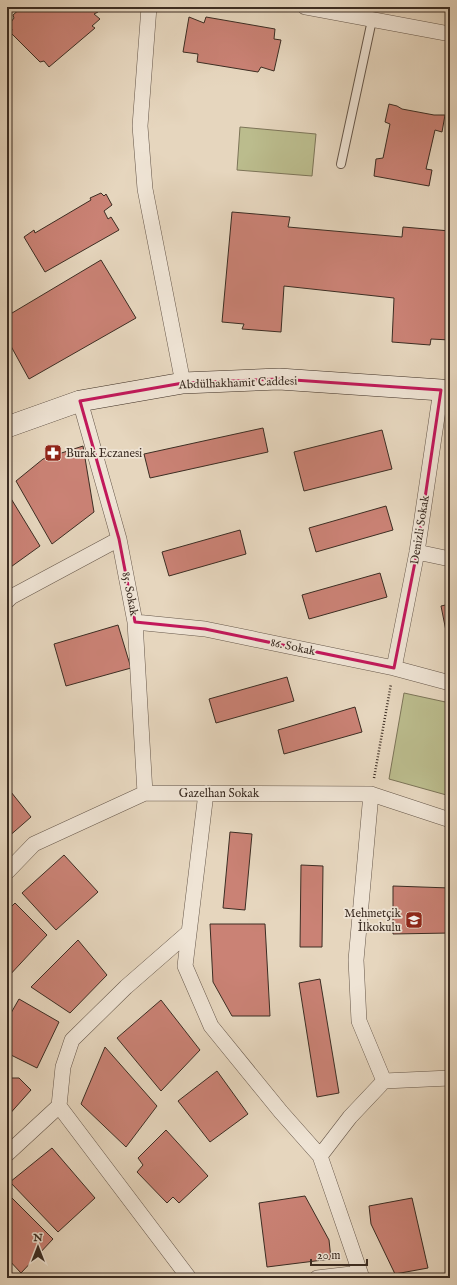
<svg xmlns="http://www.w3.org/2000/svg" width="457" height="1285" font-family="'IM FELL English',serif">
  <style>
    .green { fill: #bbbc8d; stroke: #7c7458 }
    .building { fill: #ca8275; stroke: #3c2d23 }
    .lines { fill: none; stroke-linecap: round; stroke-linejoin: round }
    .service-casing { stroke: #66574a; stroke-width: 10 }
    .minor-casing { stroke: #66574a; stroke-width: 16 }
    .secondary-casing { stroke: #3c2d23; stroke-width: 22 }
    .path { stroke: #3c2d23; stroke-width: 2.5; stroke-dasharray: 1 2; stroke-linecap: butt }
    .service { stroke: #efe4d5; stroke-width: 8 }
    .minor { stroke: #efe4d5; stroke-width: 15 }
    .secondary { stroke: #efe4d5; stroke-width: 21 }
    .marked { fill: none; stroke: #c2185b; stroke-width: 3; stroke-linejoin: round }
    .labels { text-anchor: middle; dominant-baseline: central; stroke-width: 3.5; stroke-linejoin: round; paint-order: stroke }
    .street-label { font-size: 12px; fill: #3c2d23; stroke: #efe4d5 }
    .poi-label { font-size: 12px; fill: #3c2d23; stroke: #efe4d5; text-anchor: start }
  </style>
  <rect width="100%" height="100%" fill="#e6d6be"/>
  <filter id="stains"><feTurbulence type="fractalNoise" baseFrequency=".005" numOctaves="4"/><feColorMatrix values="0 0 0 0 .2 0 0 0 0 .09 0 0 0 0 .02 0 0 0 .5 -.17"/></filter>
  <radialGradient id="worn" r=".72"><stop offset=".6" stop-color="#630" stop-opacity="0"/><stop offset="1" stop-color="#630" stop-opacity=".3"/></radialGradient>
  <path class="green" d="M240,127L316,134L312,176L237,170Z
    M404,693L450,703V796L389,779Z"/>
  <path class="building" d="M22,7H93L98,12L94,14L100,19L92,26L95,28L49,67L44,61L40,62L11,33L12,29L8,26L14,18L13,15Z
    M189,17L204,23L206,17L275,29L274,39L281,40L274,71L261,67L258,72L197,62L198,54L183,52Z
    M389,104L397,106L402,109L434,115H445L442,132L435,130L426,169L432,170L429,186L374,176L376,159L383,158L390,124L385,122Z
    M101,193L104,196L106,194L112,205L104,211L108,219L111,217L119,230L45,272L24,237L34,230L35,233L91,200L90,198Z
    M232,212L290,217L288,227L402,237L403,227L450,231V340L431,339L430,345L392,342L394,298L284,286L281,332L242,329L244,324L222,322Z
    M101,260L136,318L29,379L7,339V316Z
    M263,428L268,452L150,478L144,454Z
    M382,430L392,469L304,491L294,452Z
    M83,446L94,512L52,544L16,481L43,459Z
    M7,492L40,546L8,569L7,567Z
    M386,506L393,530L316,552L309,528Z
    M240,530L246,554L169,576L162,552Z
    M380,573L387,597L309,619L302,595Z
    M450,604V630L446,631L441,606Z
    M118,625L131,668L66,686L54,644Z
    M287,677L294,701L216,723L209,699Z
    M355,707L362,732L284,754L278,730Z
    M7,787L31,817L7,838Z
    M230,832L252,834L245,910L223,908Z
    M64,855L98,892L56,930L22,893Z
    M301,865L323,866L322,947H300Z
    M393,886L450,888V933L393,934Z
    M15,903L47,935L7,978V911Z
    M210,924H265L270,1016H232L213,982Z
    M78,940L107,975L70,1013L31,987Z
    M320,979L339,1093L317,1097L299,983Z
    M19,999L59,1022L37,1068L7,1053V1020Z
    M161,1000L200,1050L161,1091L117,1038Z
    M105,1047L157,1106L126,1147L81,1104Z
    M217,1071L248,1114L210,1142L178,1101Z
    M7,1075L12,1078H19L31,1090L7,1117Z
    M446,1100H450V1123Z
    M166,1130L208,1176L179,1203L173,1197L167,1203L137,1172L143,1165L138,1158Z
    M52,1148L95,1198L58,1232L10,1182Z
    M7,1193L53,1239L21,1273L7,1258Z
    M305,1196L329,1240L331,1259L267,1267L259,1203Z
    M412,1198L428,1268L395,1274L371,1224L369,1206Z"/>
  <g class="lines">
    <defs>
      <path id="service" d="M341,164L372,20"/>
      <path id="minor" d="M149,7L140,126L145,189L183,383
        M305,7L450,34
        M80,401L119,539L135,622L145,793
        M417,552L450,559
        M7,601L11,597L119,539
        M135,622L205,629L394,668L450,683
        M394,668L417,552L441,390
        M206,793L185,966L211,1026L281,1112L320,1156
        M7,872L34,844L145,793L371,794L450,820
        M189,932L126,987L72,1040L63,1067L59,1106L189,1278
        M384,1081L450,1078
        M7,1154L59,1106
        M317,1278L360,1273
        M362,1278L320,1156L350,1117L384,1081L359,1021L356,960L371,794"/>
      <path id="secondary" d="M7,427L80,401L183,383L279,379L441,390L450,392"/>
    </defs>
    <use href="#service" class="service-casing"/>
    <use href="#minor" class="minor-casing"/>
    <use href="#secondary" class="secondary-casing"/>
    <path class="path" d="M374,778L391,684"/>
    <use href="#service" class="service"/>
    <use href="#minor" class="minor"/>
    <use href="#secondary" class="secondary"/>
  </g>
  <path class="marked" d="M279,379L441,390L417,552L394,668L205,629L135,622L119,539L80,401L183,383Z"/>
  <defs>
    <symbol id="pharmacy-square" viewBox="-11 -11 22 22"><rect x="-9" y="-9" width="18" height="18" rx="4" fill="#8f2418" stroke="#efe4d5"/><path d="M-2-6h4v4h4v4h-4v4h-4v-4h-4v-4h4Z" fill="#fff"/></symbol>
    <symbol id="school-square" viewBox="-11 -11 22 22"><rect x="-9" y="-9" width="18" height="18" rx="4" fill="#8f2418" stroke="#efe4d5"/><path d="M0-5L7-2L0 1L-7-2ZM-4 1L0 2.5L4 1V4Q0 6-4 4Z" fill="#fff"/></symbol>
  </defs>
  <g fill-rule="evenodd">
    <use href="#pharmacy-square" x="43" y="443" width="20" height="20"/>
    <use href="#school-square" x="404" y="910" width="20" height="20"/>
  </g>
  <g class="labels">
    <g class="street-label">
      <text transform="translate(238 383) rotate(-2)">Abdülhakhamit Caddesi</text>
      <text transform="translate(420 530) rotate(-81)">Denizli Sokak</text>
      <text transform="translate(130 594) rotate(79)">85. Sokak</text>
      <text transform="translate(293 647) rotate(12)">86. Sokak</text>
      <text x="219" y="793">Gazelhan Sokak</text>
    </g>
    <g class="poi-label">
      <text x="66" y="453">Burak Eczanesi</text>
      <text x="401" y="913" text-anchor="end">Mehmetçik<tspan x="401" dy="14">İlkokulu</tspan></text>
    </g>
  </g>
  <rect width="457" height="1285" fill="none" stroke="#e6d6be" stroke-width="24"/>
  <rect x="8" y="8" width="441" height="1269" fill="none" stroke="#3c2d23" stroke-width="2"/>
  <rect x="12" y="12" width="433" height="1261" fill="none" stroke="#3c2d23"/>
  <g transform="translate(38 1247)" stroke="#efe4d5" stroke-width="3" paint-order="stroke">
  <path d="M0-3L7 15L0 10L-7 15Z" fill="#3c2d23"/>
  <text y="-6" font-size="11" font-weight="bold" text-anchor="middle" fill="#3c2d23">N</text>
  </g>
  <path d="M311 1259v6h56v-6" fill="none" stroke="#3c2d23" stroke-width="2"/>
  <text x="317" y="1259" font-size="12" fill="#3c2d23" stroke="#efe4d5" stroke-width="3" paint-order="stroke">20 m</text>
  <rect width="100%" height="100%" filter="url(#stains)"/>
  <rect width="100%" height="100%" fill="url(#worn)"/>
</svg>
